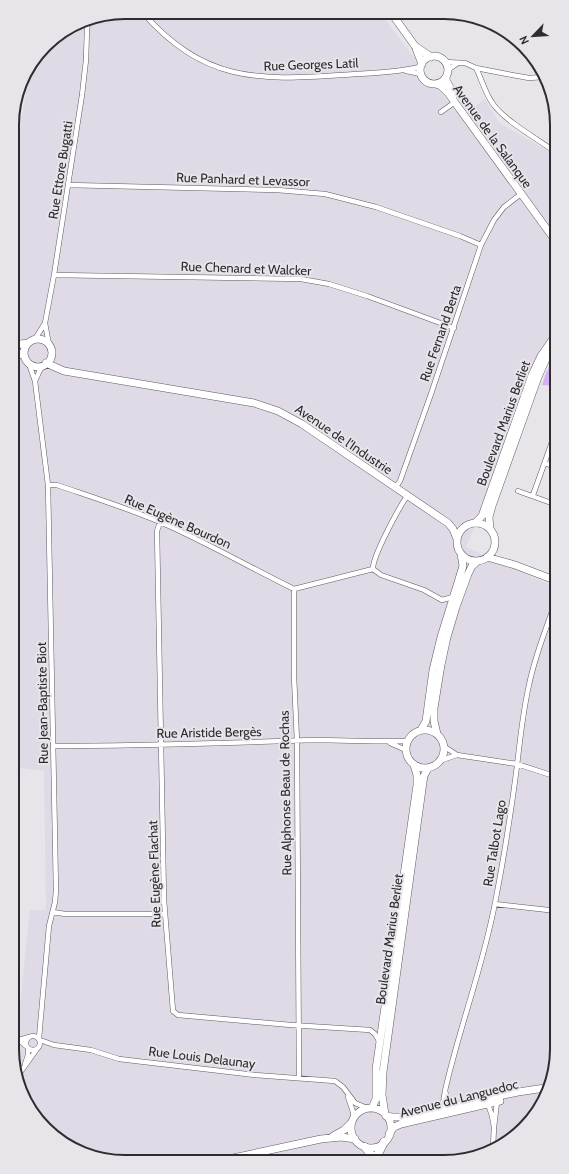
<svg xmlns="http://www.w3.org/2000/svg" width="569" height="1174" font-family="Cabin,sans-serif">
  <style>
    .built { fill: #e0d9e6 }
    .green { fill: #d6aff7 }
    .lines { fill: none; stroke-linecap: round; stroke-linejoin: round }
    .street-casing { stroke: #5e5b60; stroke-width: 5.5 }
    .secondary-casing { stroke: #5e5b60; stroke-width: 8 }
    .highway-casing { stroke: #5e5b60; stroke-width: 9 }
    .street { stroke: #fff; stroke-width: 4.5 }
    .secondary { stroke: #fff; stroke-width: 7 }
    .highway { stroke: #fff; stroke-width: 8 }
    .labels { text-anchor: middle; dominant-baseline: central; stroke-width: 4; stroke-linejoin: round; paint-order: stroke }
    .street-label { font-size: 13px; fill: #2e2c2f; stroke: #e7e4ea }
    .rim { fill: none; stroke: #2e2c2f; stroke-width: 2 }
  </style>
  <rect width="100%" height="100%" fill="#e7e4ea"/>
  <path class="built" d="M125,12L381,14L438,90L461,117L485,99L499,123L557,156V332L466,547L557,588V1056L533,1118L480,1156L444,1162L110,1161L51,1134L18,1085L12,1043H16L30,910H46L44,771L20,768V625L17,616L13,580L17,478L13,472V175L28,79L33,63L50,40L82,21Z"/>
  <path class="green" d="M557,354V386L542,385L546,373Z"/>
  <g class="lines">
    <defs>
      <path id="street" d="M142,12C203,81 255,81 342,75C368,73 395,73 420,67
        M444,62L465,63L476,68L507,74L529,78L543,77
        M476,68C482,80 485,93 493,104C505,121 539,140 557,153
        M448,70L458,63
        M406,71L421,74
        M441,112L455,102
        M68,185L277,190L325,194L376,207L460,236L481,245
        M54,275L301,279L329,284L367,296L454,328
        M45,323L54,275L82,95L86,60L87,29L89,19
        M35,339L45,323L49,345
        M29,364L35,381L40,370L44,365
        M35,381L48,485L56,890L55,902L49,926L39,1038
        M545,463L557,468
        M48,485H57C92,497 127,508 160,522C206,542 249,567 294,589
        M395,488L400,481L431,394L481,245L494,220L504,207L521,194
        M518,491L557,505
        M533,495L557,428
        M407,496C399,508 372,557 373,569L381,575L424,590L442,600L453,597
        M160,522L157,531L164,900L173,1011L178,1015L291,1025L370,1030L375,1034L379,1041
        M390,743L406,750
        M53,746C140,746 227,743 314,740C345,740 377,742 408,741
        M445,747L457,755L517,764L557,777
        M442,760L457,755
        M495,904L557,911
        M53,912L65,914H165
        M26 1043a7 7 0 1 1 14 0a7 7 0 1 1-14 0Z
        M12,1040H19
        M40,1040L54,1045L91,1050L119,1059L255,1075L335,1081L343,1087L355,1103L367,1108
        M26,1046L19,1040L29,1037
        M25,1064L28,1055V1048
        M17,1077L37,1049
        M299,1078L297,741L294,676V589L373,569
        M445,1091C459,1028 483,967 495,903C504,858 511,812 517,766C520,739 523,711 529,685C535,655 547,626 557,598
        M348,1097L353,1112V1119
        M494,1100L497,1102L494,1127L492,1116L488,1104Z
        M438,1109L443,1103L445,1091L450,1107L448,1108
        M493,1147L494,1127"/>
      <path id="secondary" d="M392,14L415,46L422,64
        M415,46L431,57
        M420 70a14 14 0 1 1 28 0a14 14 0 1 1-28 0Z
        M445,78L454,95
        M436,84L441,86L448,93L557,243
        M24 353a14 14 0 1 1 28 0a14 14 0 1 1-28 0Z
        M13,345L28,343
        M13,350L24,356
        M46,363L64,371L254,403L278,411L302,424L448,523L453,529L457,539
        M475,523L482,516L532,375L541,356L557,333
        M457 542a19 19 0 1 1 38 0a19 19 0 1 1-38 0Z
        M490,529L489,517L492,506L538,377L546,359L557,342
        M487,557L515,565L557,581
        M406 749a19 19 0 1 1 38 0a19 19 0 1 1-38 0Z
        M421,730L426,721L433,670L441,637L463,566L461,554
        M437,734L434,721V708L441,665L447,637L456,607L468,574L472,566L478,561
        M372,1108L376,1099V1069L417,785V775L414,765
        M351 1128a20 20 0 1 1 40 0a20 20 0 1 1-40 0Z
        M385,1114L382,1095L383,1072L423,782L424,776L428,768
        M386,1116L392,1117H405L518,1092L545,1088
        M389,1134L394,1127L401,1124L500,1101
        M333,1136L344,1130L352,1122
        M219,1161L321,1139L341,1137L355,1139"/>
      <path id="highway" d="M365,1147L372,1156L373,1162
        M379,1162L378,1154L384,1142"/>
    </defs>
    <use href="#street" class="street-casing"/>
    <use href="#secondary" class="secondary-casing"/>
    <use href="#highway" class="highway-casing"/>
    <use href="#street" class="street"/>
    <use href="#secondary" class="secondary"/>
    <use href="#highway" class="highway"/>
  </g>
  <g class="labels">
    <g class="street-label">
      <text transform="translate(311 64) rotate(-2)">Rue Georges Latil</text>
      <text transform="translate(493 136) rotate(54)">Avenue de la Salanque</text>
      <text transform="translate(60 170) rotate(-81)">Rue Ettore Bugatti</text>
      <text transform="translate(243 179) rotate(2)">Rue Panhard et Levassor</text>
      <text transform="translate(246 268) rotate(2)">Rue Chenard et Walcker</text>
      <text transform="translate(440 333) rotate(-71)">Rue Fernand Berta</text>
      <text transform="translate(503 423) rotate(-70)">Boulevard Marius Berliet</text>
      <text transform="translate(344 439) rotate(34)">Avenue de l'Industrie</text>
      <text transform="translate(178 521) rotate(24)">Rue Eugène Bourdon</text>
      <text transform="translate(42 703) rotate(-91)">Rue Jean-Baptiste Biot</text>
      <text transform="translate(209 732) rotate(-1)">Rue Aristide Bergès</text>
      <text transform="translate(285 793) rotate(-91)">Rue Alphonse Beau de Rochas</text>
      <text transform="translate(494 843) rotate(-81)">Rue Talbot Lago</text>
      <text transform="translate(154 874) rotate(-92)">Rue Eugène Flachat</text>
      <text transform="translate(389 939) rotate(-82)">Boulevard Marius Berliet</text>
      <text transform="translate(202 1057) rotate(7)">Rue Louis Delaunay</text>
      <text transform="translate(459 1098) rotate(-14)">Avenue du Languedoc</text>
    </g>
  </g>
  <path d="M0 0H569V1174H0ZM125 19H444A106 106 0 0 1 550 125V1049A106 106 0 0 1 444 1155H125A106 106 0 0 1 19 1049V125A106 106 0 0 1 125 19Z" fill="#e7e4ea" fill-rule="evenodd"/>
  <path class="rim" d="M125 19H444A106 106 0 0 1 550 125V1049A106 106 0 0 1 444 1155H125A106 106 0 0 1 19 1049V125A106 106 0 0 1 125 19Z"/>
  <g transform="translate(533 36) rotate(245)" stroke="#e7e4ea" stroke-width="3" paint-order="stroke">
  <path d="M0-3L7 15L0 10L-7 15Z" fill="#2e2c2f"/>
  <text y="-6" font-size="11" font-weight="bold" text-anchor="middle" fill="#2e2c2f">N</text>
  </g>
</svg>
